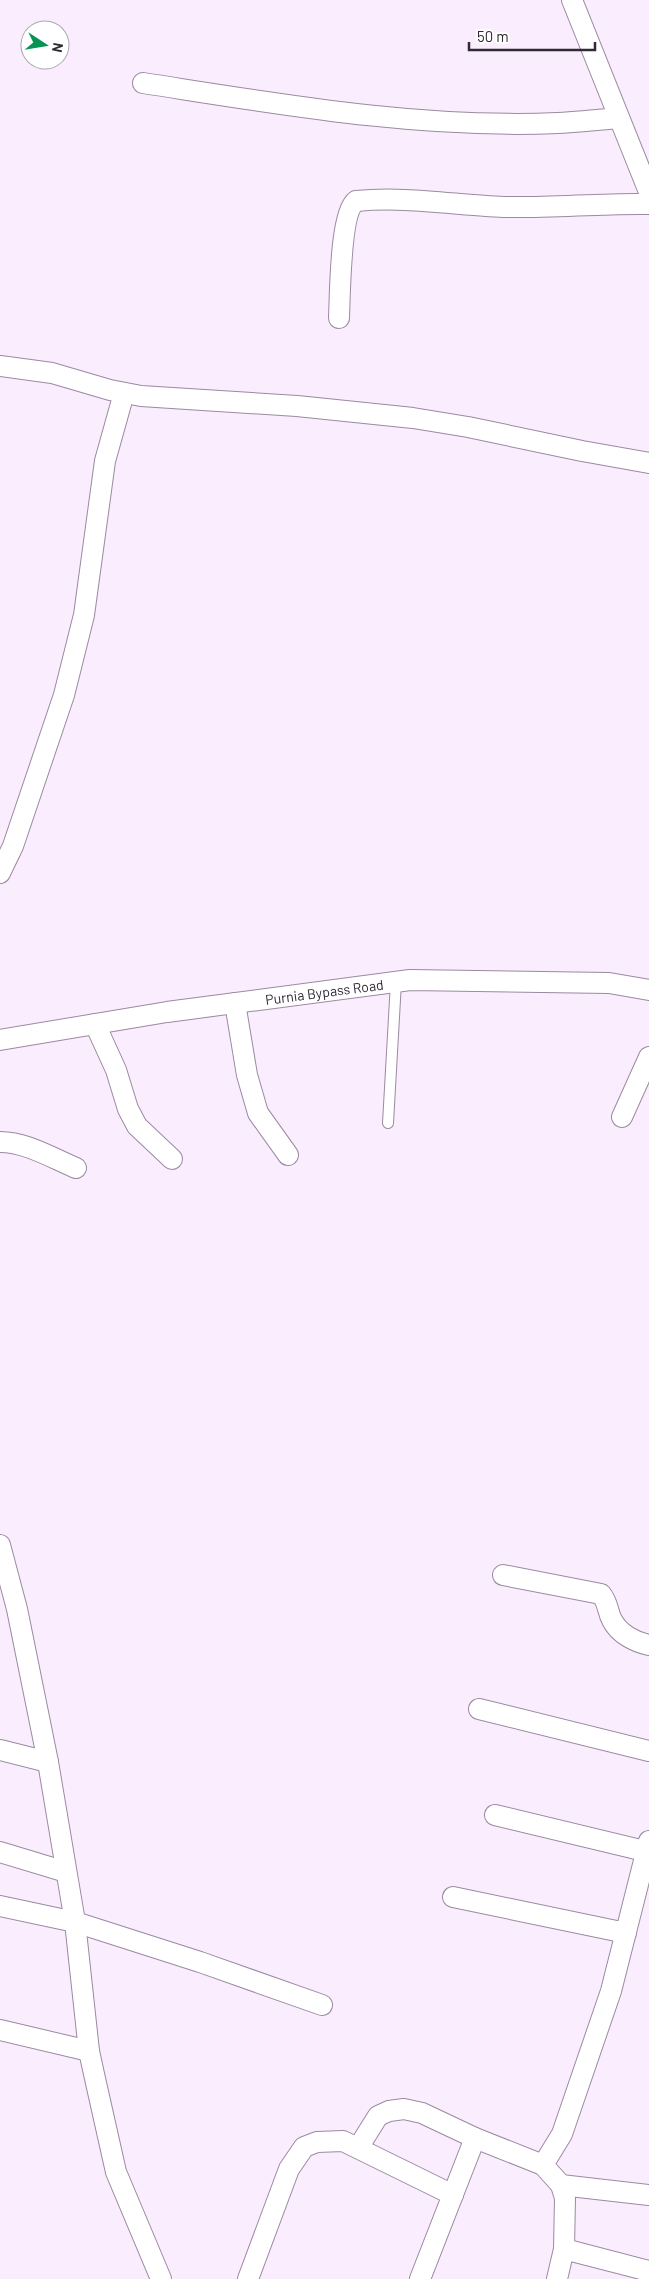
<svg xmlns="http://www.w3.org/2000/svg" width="649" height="2279" font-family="Barlow,sans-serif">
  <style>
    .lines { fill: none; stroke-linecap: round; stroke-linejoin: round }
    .lane-casing { stroke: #9c89a2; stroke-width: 12 }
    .street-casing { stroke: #9c89a2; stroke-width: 22 }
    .lane { stroke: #fff; stroke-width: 10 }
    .street { stroke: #fff; stroke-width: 20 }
    .labels { text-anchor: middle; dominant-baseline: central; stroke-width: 5; stroke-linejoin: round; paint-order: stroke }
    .street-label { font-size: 14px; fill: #312933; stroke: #fff }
  </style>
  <rect width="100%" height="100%" fill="#faedfe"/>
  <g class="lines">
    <defs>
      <path id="lane" d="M388,1123L396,982"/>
      <g id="street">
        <path d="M572,0L649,192"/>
        <path d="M143,83C279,104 419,129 558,123C578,122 598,120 618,118"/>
        <path d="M339,318C340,297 340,212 356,201C405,196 455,205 504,207C553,208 601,203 649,204"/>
        <path d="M0,366L52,373L110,390L141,396L297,406L413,418L468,427L582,451L649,463"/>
        <path d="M0,873L13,846L64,695L84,615L105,461L124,393"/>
        <path d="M235,1003L247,1075L258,1113L288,1155"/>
        <path d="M95,1024L116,1070L128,1109L137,1126L172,1159"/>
        <path id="s1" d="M0,1040L167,1012L410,980L609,983L649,990"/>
        <path d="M622,1117L649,1057"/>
        <path d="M0,1142C26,1142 52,1158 76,1168"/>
        <path d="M0,1545L17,1609L48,1762L75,1922L89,2051L94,2074L116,2172L161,2279"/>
        <path d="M503,1575L601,1594C609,1604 607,1611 612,1620C619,1634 635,1642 649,1645"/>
        <path d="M479,1709L649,1751"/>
        <path d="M0,1750L48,1762"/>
        <path d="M495,1815L649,1852"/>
        <path d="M0,1852L66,1872"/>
        <path d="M453,1897L626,1933"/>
        <path d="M0,1906L75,1922L200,1962L322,2005"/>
        <path d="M0,2030L89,2051"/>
        <path d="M358,2148L378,2116L389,2111L404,2109L422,2113L475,2138L543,2165L561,2185L565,2198L564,2249L557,2279"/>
        <path d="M543,2165L562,2134L611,1991L649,1841"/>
        <path d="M561,2185L649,2195"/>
        <path d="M564,2249L649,2271"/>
        <path d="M248,2279L289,2169L304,2147L317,2142L343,2141L453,2195"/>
        <path d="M420,2279L475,2138"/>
      </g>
    </defs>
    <use href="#lane" class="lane-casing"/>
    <use href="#street" class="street-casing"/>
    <use href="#lane" class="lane"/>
    <use href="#street" class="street"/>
  </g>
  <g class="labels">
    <g class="street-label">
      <text stroke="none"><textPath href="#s1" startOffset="328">Purnia Bypass Road</textPath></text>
    </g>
  </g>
  <g transform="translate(45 45) rotate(102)"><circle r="24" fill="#ffffff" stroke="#ada9ad"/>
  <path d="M0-4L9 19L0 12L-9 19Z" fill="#059454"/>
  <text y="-8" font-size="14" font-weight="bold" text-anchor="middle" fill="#312933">N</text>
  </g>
  <path d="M469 42v8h126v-8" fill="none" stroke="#312933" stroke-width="2.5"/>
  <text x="477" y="42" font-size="15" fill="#312933" stroke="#ffffff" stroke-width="4" paint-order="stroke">50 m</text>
</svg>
